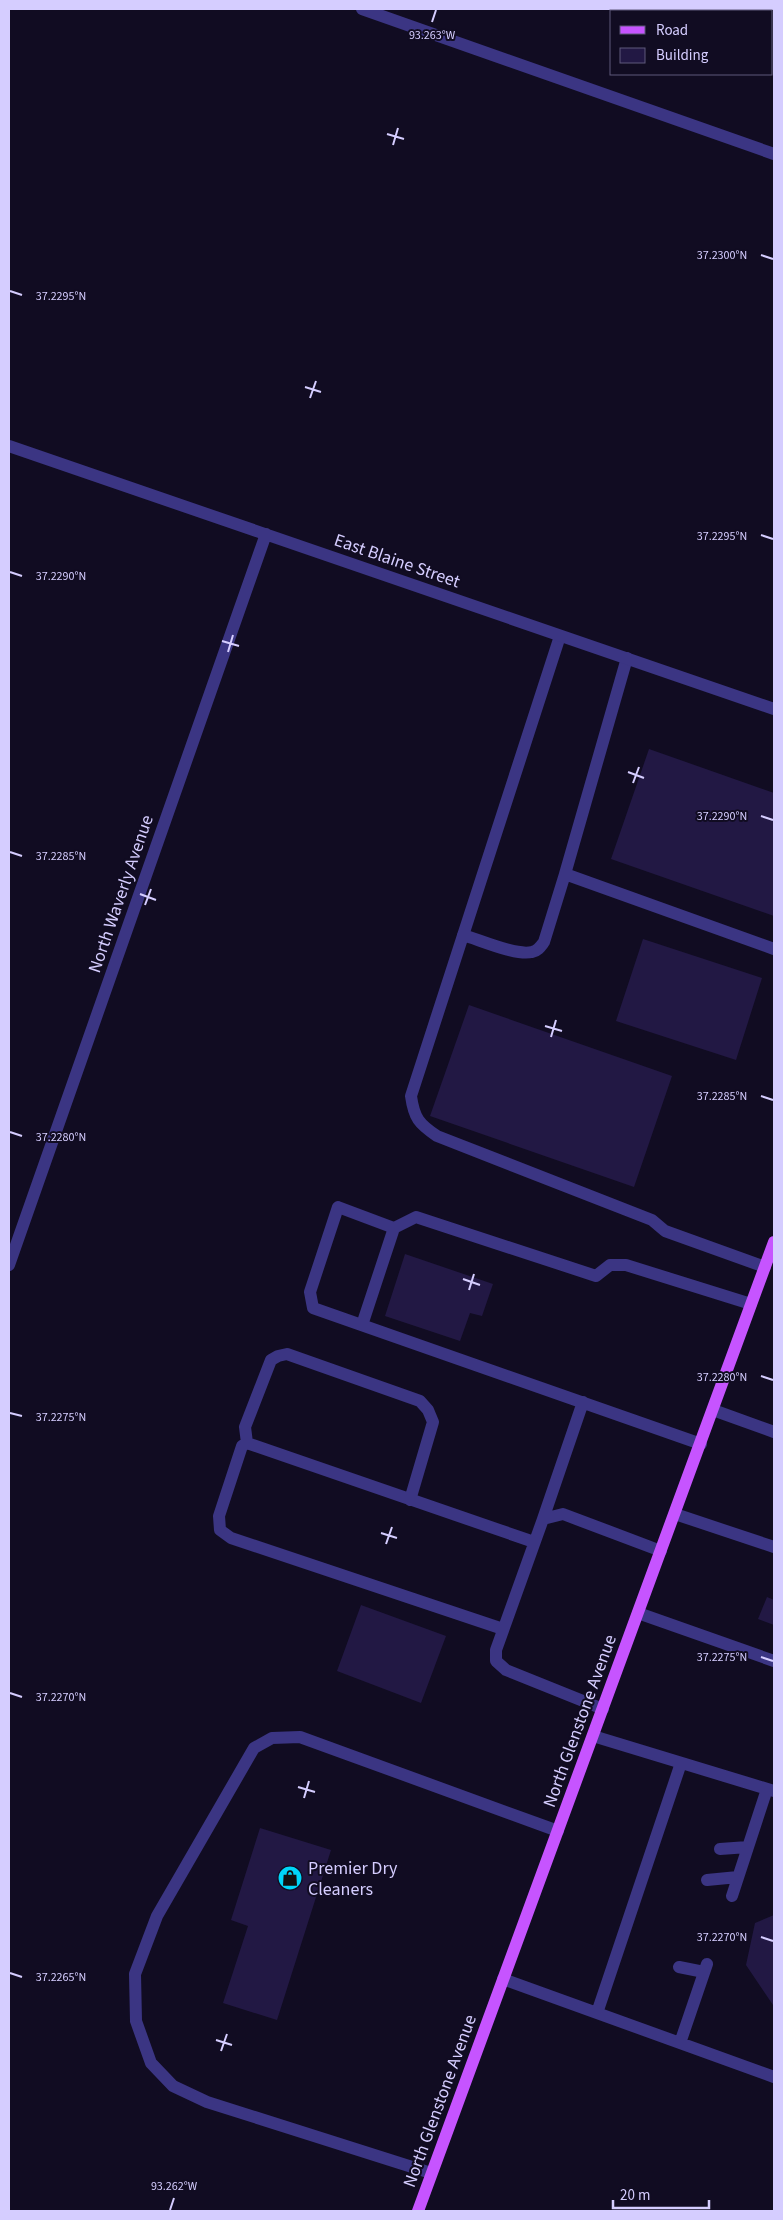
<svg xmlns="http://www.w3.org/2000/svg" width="783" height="2220" font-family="'Source Sans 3',sans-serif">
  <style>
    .building { fill: #221844 }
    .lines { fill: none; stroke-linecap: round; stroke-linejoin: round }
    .service { stroke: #3b3583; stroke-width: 12 }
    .minor { stroke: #3b3583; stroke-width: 12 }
    .tertiary { stroke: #3b3583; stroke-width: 12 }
    .primary { stroke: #c654ff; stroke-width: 12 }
    .ticks { fill: none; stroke: #d5cdff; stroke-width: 2 }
    .labels { text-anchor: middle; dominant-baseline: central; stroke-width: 4; stroke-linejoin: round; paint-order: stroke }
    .street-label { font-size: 18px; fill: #d5cdff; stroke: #110c22 }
    .poi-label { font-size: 18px; fill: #d5cdff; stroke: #110c22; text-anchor: start }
    .ticks-label { font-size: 12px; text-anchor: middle; fill: #d5cdff; stroke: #110c22; stroke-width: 4; stroke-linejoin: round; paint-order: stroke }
  </style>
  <rect width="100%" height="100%" fill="#110c22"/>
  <path class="building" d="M649,749L774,793V916L611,859Z
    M643,939L762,978L736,1060L616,1021Z
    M469,1005L672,1076L634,1187L430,1116Z
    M405,1254L493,1284L482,1316L470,1313L460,1341L385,1316Z
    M767,1597L774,1600V1625L758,1619Z
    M361,1605L446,1636L421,1703L337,1671Z
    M260,1828L331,1850L277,2020L223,2003L248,1926L231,1920Z
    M774,1915V2005H773L746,1965L755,1923Z"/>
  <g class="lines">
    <path class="service" d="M560,636L411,1096C414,1118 419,1124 437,1136L652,1220L665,1231L765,1267
      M627,658L565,874L774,949
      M463,935C480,940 516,956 532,952C538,951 541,946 544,942L565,874
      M362,1325L394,1228
      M713,1410L774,1432
      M247,1443L245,1427L271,1360L278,1356L287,1354L420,1401L428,1410L433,1422L410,1500
      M701,1444L313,1308L310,1292L338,1207L394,1228L416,1217L596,1276L610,1265H626L751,1304
      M675,1514L774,1547
      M543,1519L583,1402
      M638,1613L774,1661
      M503,1629L231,1538L220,1530L219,1516L242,1446L247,1443L534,1542
      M603,1709L506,1670L496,1661V1650L543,1519L563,1514L661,1551
      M593,1736L774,1791
      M720,1849L748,1847
      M707,1880L738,1877
      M732,1896L767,1789
      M679,1967L704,1972
      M503,1979L774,2077
      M597,2013L681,1763
      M680,2043L707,1964
      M431,2173L207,2102L173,2086L151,2063L136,2021L135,1974L157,1916L254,1748L272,1738L300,1737L558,1831"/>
    <path class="minor" d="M9,446L774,709
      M9,1265L266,534"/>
    <path class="tertiary" d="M362,9L774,154"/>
    <path class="primary" d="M418,2211L774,1242"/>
  </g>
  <path class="ticks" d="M432,22L436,10M387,134L404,139M393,145L398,128M761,255L773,259M10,291L22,295M305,387L321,392M310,398L316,381M761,535L773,539M10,572L22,576M222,641L239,646M228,652L233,635M628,772L644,778M633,783L639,767M761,816L773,820M10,852L22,856M140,894L156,900M145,905L151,889M545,1026L562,1031M551,1037L556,1020M761,1096L773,1100M10,1132L22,1136M463,1279L480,1285M469,1290L474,1274M761,1376L773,1380M10,1413L22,1416M381,1533L397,1538M386,1544L392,1527M761,1657L773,1661M10,1693L22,1697M298,1787L315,1792M304,1798L309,1781M761,1937L773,1941M10,1973L22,1977M216,2040L232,2045M221,2051L227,2034M170,2210L174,2198"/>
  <defs>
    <symbol id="shop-disc" viewBox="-11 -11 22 22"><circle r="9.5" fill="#00d5f8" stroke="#110c22"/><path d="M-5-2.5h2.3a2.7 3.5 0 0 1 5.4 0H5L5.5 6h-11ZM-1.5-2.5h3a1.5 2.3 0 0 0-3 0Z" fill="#111"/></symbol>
  </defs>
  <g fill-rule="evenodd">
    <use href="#shop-disc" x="276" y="1864" width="28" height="28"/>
  </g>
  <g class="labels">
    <g class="street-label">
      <text transform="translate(397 561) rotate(19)">East Blaine Street</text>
      <text transform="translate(121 894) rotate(-71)">North Waverly Avenue</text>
      <text transform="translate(580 1721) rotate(-70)">North Glenstone Avenue</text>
      <text transform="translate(440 2101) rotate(-70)">North Glenstone Avenue</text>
    </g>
    <g class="poi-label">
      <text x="308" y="1868">Premier Dry<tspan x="308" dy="21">Cleaners</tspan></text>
    </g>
  </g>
  <g class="ticks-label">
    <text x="432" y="39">93.263°W</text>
    <text x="722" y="259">37.2300°N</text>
    <text x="61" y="300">37.2295°N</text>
    <text x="722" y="540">37.2295°N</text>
    <text x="61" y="580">37.2290°N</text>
    <text x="722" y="820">37.2290°N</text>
    <text x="61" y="860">37.2285°N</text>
    <text x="722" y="1100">37.2285°N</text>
    <text x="61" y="1141">37.2280°N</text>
    <text x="722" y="1381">37.2280°N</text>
    <text x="61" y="1421">37.2275°N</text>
    <text x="722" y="1661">37.2275°N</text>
    <text x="61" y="1701">37.2270°N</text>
    <text x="722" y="1941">37.2270°N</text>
    <text x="61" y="1981">37.2265°N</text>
    <text x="174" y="2190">93.262°W</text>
  </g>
  <rect width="783" height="2220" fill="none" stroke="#d5cdff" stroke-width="20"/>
  <rect x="610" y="10" width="162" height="65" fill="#110c22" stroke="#5f597a"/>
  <rect x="620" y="26" width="25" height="8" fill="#c654ff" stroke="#5f597a"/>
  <text x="656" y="35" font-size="15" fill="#d5cdff">Road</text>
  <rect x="620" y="48" width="25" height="15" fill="#221844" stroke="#5f597a"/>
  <text x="656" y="60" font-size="15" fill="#d5cdff">Building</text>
  <path d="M613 2200v8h96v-8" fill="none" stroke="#d5cdff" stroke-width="2.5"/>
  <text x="620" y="2200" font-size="15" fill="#d5cdff" stroke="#110c22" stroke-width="4" paint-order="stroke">20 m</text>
</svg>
